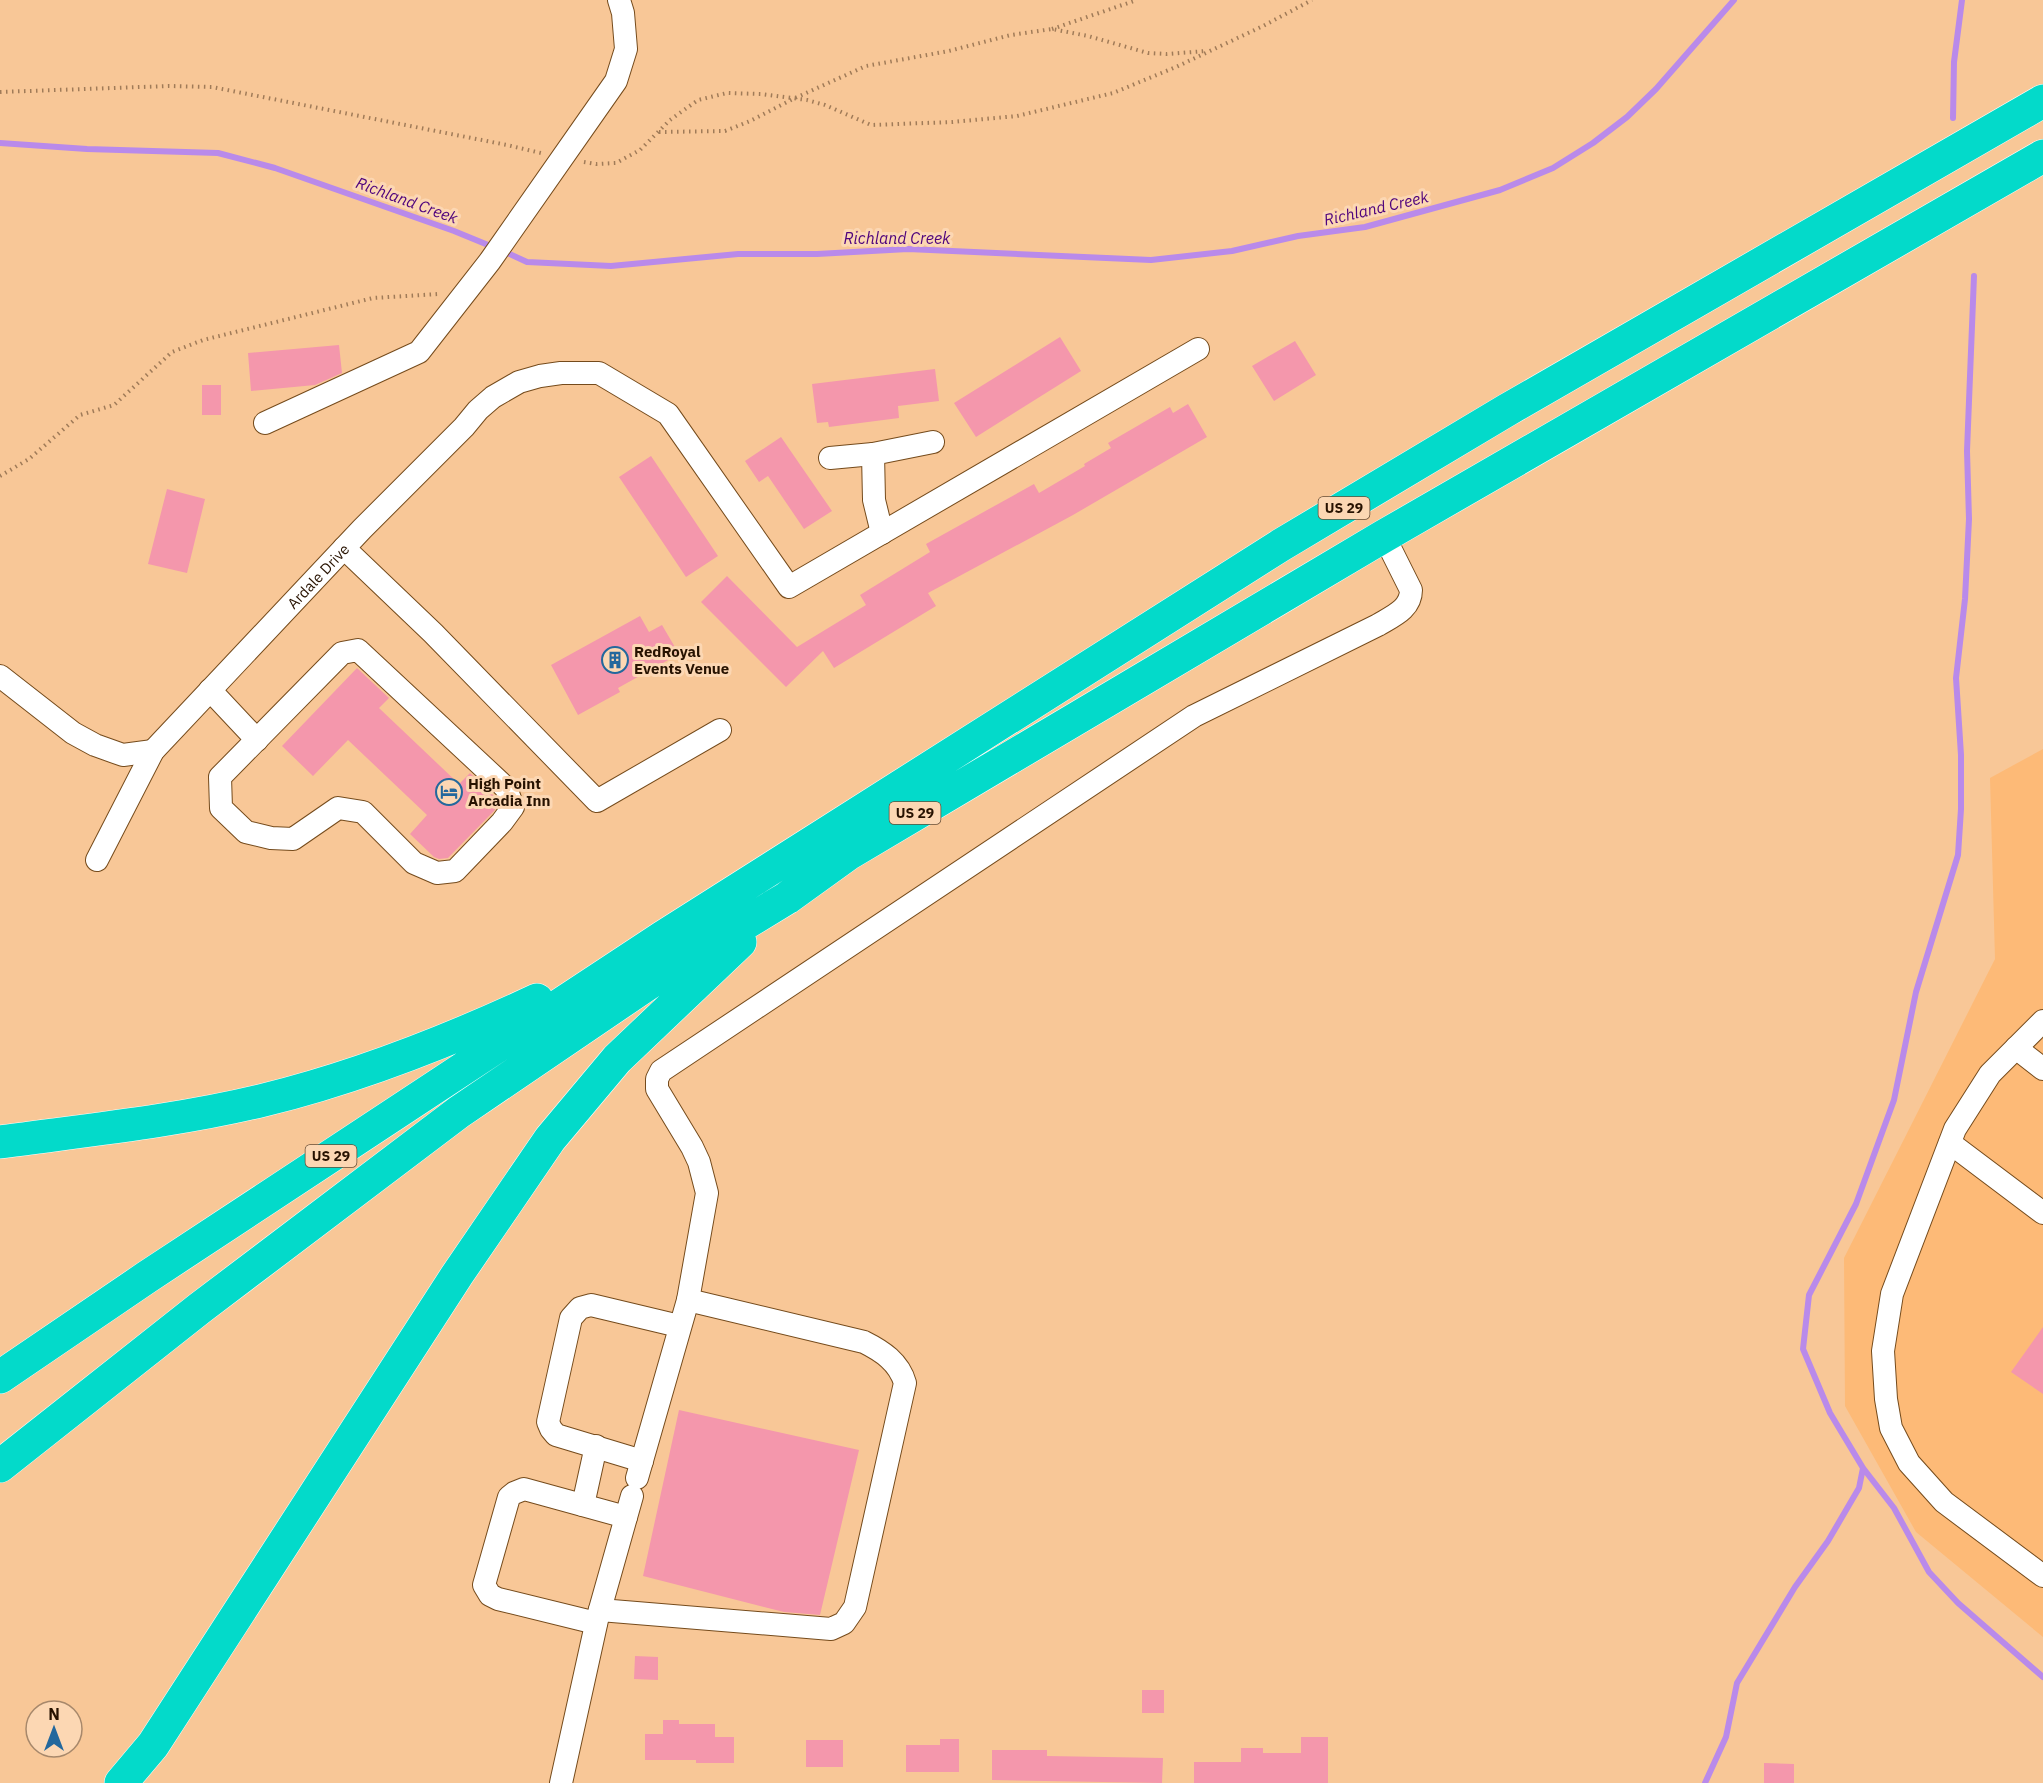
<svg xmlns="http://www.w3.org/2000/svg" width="2043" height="1783" font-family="'IBM Plex Sans',sans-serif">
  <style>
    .built { fill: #fdba77 }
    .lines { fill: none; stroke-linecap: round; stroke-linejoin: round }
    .stream { stroke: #b98aea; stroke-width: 6 }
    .building { fill: #f497ac }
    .minor-casing { stroke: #754b1c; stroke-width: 24 }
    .highway-casing { stroke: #fff; stroke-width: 34 }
    .path { stroke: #a07b58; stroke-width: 4; stroke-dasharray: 1.5 4.5; stroke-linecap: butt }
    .minor { stroke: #fff; stroke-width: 22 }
    .highway { stroke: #03daca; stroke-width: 33 }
    .labels { text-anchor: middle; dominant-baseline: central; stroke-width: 6; stroke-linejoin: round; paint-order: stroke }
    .shield { fill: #fcd7b3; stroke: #674d36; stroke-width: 1.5 }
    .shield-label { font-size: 14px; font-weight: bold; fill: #271200 }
    .street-label { font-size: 15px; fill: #271200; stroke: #fcd7b3 }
    .poi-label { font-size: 15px; font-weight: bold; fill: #271200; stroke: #fcd7b3; text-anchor: start }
    .water-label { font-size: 16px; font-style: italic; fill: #4e037c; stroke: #fcd7b3 }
  </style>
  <rect width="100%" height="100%" fill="#f8c797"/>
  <path class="built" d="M2043,749V1637L1916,1532L1845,1406L1844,1258L1995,959L1990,778Z"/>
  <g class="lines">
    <path class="stream" d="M1953,118L1954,62L1962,0
      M0,143L87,149L218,153L275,168L454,231L493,247
      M503,251L527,262L611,266L738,254H817L908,249L1151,260L1232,251L1298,236L1365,227L1500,190L1553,168L1593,143L1627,117L1656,89L1734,0
      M1974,276L1967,451L1969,519L1965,599L1956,678L1961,755V809L1958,855L1916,992L1894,1100L1856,1204L1809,1295L1803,1349L1830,1413L1863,1468L1894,1508L1929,1572L1958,1603L2043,1677
      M1705,1783L1726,1737L1737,1683L1795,1587L1828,1541L1859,1488L1863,1468"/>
  </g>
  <path class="building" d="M1060,337L1081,371L976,437L954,403Z
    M1295,341L1316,375L1274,401L1252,366Z
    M339,345L342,373L315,385L251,391L248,353Z
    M935,369L939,401L898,406L899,418L829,427L828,422L817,423L812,384Z
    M202,385H221V415H202Z
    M1188,404L1207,437L1073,515L928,593L936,606L834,668L823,651L786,687L701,602L727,576L797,647L866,605L860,595L930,552L926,544L1034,484L1039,493L1085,466L1084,464L1111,448L1108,443L1170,407L1173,413Z
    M781,437L832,511L804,529L768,476L759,482L745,461Z
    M651,456L718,556L686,577L619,477Z
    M167,489L205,499L187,573L148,564Z
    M640,616L649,632L662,625L679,654L618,688L620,692L578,715L551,665Z
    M357,668L389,698L379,708L459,784L470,773L494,796L498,805L494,811L448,858L439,859L434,857L410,834L427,815L348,740L313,776L282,746Z
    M2043,1327V1394L2011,1372Z
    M679,1410L859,1450L820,1615L784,1612L643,1576Z
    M635,1656L658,1657V1680L634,1679Z
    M1142,1690H1164V1713H1142Z
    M663,1720H679V1724H715V1737H734V1763H696V1760H645V1734H663Z
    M1301,1737H1328V1783H1194V1762H1241V1748H1263V1753H1301Z
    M940,1739H959V1772H906V1745H940Z
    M806,1740H843V1767H806Z
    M992,1750H1047V1756L1163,1758L1162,1783L992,1780Z
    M1764,1763L1794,1764V1783H1764Z"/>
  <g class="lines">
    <defs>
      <g id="minor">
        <path d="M265,423L419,352L490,261L616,81L626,49L623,13L619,0"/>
        <path d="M830,458L873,454"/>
        <path d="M882,533L874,500L873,454L933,442"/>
        <path d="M344,548L433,633L597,801L720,730"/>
        <path d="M358,650L506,788L513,807L502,822L455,871L437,873L414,863L363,812L338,808L293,839L271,838L246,832L221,808L220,777L342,653Z"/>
        <path d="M0,676L73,733L95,745L123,755L153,751"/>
        <path d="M210,690L257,740"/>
        <path id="s1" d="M97,860L153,751L362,529L464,427L478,410L493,397L519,382L540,376L561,373H599L668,414L789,587L1198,349"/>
        <path d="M2043,1021L1990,1074L1955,1129L1892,1294L1883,1351L1886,1399L1891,1428L1909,1463L1944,1502L2043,1576"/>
        <path d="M2016,1048L2043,1069"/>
        <path d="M1950,1143L2043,1213"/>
        <path d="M642,1461L556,1435L551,1429L548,1422L571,1318L580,1308L591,1305L679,1326"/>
        <path d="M637,1478L688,1300L707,1193L699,1162L692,1147L657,1089V1079L661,1071L1194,716L1378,625C1393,616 1411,609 1411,590L1384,536"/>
        <path d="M583,1505L596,1446"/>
        <path d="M600,1610L831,1629L844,1623L855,1607L905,1383C899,1362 882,1351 864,1342L688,1300"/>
        <path d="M596,1623L498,1599L490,1595L484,1585L509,1497L514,1493L524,1489L626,1517"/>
        <path d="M561,1783L597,1620L632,1496"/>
      </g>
      <path id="highway" d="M0,1142C88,1130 178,1121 264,1100C358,1077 449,1041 537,1000
        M0,1377L147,1277L663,937L1281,545L1507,410L2043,101
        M0,1466L200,1308L459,1112L668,970L787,898L848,854L1384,536L2043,156
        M121,1783L153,1745L457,1275L550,1139L617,1059L740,942"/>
    </defs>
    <use href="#minor" class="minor-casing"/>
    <use href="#highway" class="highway-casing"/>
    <path class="path" d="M1052,29L1137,0
      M0,92L169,86L212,87L507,145L541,153
      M659,132L725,131L750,121L795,98L866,66L949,51L1011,35L1052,29L1088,36L1148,53L1167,54L1206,51
      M584,162L596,164L616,163L640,150L670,120L698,100L727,93L761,94L807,100L825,105L871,125L952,122L1017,116L1113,93L1176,67L1263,26L1312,0
      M0,476L29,459L80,415L114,405L172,352L203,340L373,298L439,294"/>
    <use href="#minor" class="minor"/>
    <use href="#highway" class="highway"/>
  </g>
  <defs>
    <symbol id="building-ring" viewBox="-11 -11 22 22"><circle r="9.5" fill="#fcd7b3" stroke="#23689d" stroke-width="1.5"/><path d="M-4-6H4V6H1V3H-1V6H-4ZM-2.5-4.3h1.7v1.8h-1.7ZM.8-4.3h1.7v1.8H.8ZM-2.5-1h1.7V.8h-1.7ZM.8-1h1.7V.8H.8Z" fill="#23689d"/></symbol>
    <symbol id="hotel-ring" viewBox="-11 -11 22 22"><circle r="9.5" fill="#fcd7b3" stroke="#23689d" stroke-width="1.5"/><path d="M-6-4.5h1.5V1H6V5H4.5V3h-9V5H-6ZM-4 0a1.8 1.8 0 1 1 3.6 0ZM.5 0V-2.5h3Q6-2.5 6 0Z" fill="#23689d"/></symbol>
  </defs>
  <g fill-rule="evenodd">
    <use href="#building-ring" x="600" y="645" width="30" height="30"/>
    <use href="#hotel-ring" x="434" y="777" width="30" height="30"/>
  </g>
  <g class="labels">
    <g class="shield">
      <rect x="1318.5" y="497" width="51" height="22" rx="4.5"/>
      <rect x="889.5" y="802" width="51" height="22" rx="4.5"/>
      <rect x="305.5" y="1145" width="51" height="22" rx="4.5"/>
    </g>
    <g class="shield-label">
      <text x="1344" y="508">US 29</text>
      <text x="915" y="813">US 29</text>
      <text x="331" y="1156">US 29</text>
    </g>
    <g class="street-label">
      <text stroke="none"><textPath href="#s1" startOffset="363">Ardale Drive</textPath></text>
    </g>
    <g class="poi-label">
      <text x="634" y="651">RedRoyal<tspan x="634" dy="17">Events Venue</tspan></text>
      <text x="468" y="783">High Point<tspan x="468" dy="17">Arcadia Inn</tspan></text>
    </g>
    <g class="water-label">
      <text transform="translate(407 200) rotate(20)">Richland Creek</text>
      <text transform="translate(1376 208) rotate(-13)">Richland Creek</text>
      <text x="897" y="238">Richland Creek</text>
    </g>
  </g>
  <g transform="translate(54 1729)"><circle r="28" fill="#fcd7b3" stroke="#a7886b" stroke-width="1.5"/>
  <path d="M0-4.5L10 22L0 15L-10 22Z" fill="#23689d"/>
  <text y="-9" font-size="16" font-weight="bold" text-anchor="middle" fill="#271200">N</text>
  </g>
</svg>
